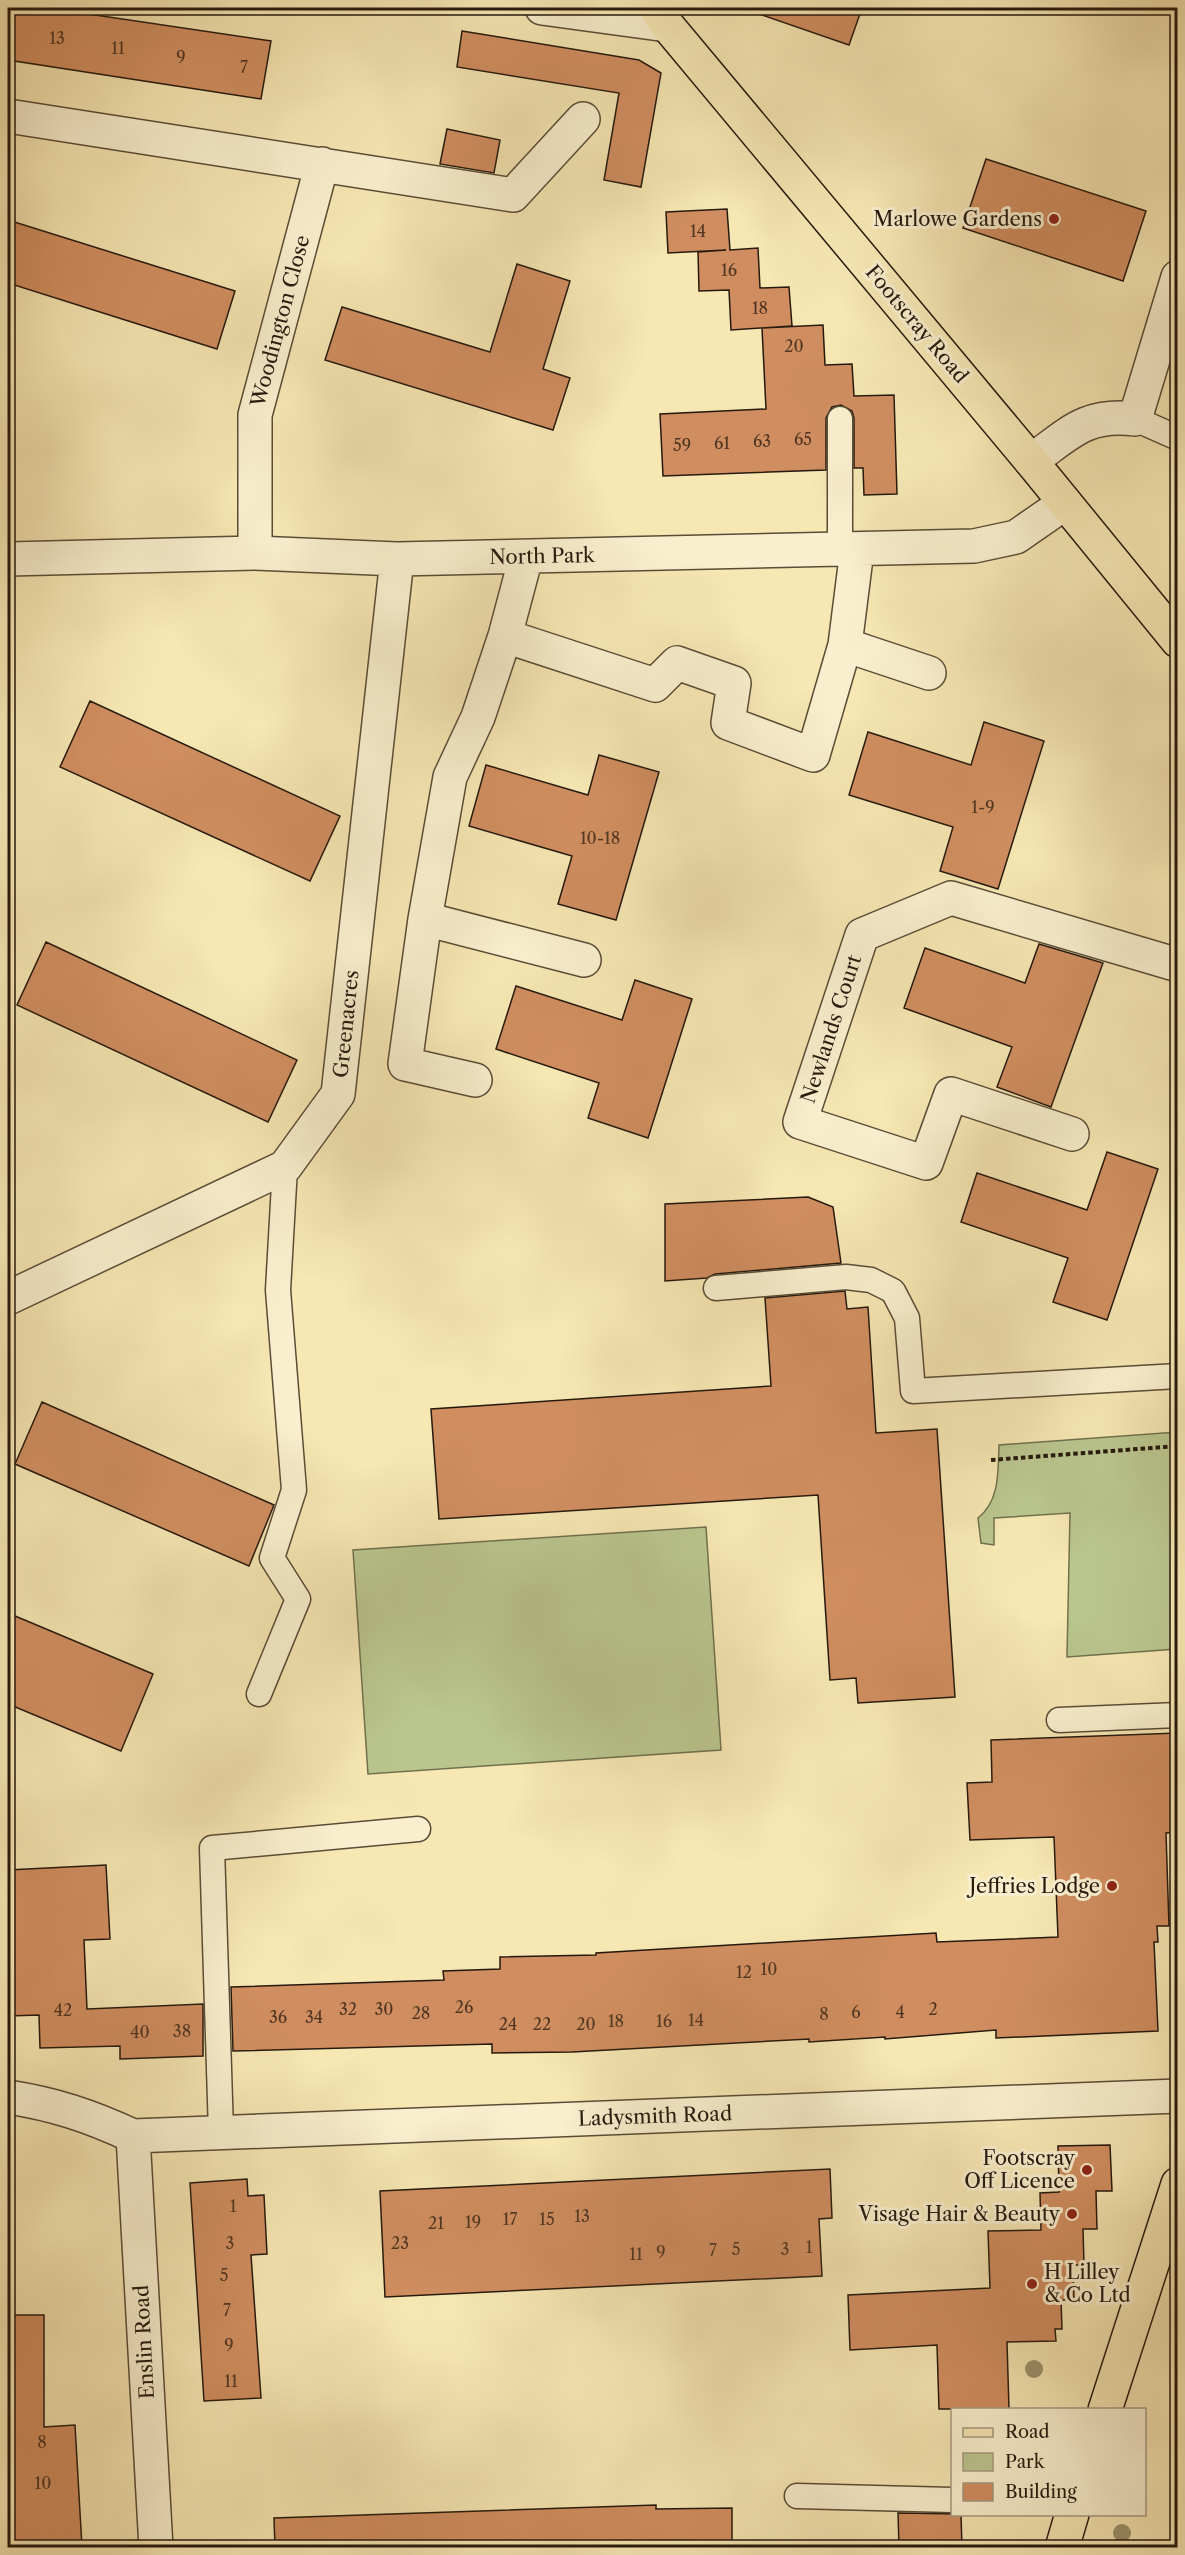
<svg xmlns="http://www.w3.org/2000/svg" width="1185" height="2555" font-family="'Libre Caslon Text',serif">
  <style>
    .green { fill: #bac68e; stroke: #70704e; stroke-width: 1.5 }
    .building { fill: #d08e60; stroke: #26190e; stroke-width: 1.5 }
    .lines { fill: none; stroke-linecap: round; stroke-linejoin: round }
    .service-casing { stroke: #5a4c37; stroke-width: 27 }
    .minor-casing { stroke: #5a4c37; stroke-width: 36 }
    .primary-casing { stroke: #26190e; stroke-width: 36 }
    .path { stroke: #26190e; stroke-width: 4; stroke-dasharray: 4.5 3; stroke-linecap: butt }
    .service { stroke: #f9efce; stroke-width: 24 }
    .minor { stroke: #f9efce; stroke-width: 33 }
    .primary { stroke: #f6e7b3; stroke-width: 33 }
    .tree { fill: #9c926d }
    .poi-dot { fill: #8f2418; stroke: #f9efce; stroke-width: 2 }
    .labels { text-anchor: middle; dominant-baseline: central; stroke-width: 6; stroke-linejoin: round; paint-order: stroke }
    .number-label { font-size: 16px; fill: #503622 }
    .poi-label { font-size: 20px; fill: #26190e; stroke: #f9efce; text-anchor: end }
    .street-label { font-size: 20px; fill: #26190e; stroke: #f9efce }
  </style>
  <rect width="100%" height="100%" fill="#f6e7b3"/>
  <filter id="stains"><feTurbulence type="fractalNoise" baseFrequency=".00333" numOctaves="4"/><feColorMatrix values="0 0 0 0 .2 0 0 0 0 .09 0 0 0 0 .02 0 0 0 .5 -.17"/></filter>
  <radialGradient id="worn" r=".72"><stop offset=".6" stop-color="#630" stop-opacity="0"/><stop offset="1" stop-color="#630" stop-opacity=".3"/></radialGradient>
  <path class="green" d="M1177,1432V1649L1067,1657L1070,1513L994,1518V1545L981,1543L978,1518C1000,1501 998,1471 999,1445Z
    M706,1527L721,1750L368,1774L353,1550Z"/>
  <path class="building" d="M8,8H48L271,41L261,99L8,60Z
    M756,8H862L849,45L756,13Z
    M462,31L639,60L661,73L641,187L604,180L619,93L457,67Z
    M447,129L500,140L494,173L440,164Z
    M986,159L1146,211L1123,281L963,228Z
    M727,209L730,250L758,248L760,288L789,287L792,326L731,330L729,290L699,291L698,252L726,250L668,253L666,212Z
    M8,220L235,291L217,349L8,283Z
    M517,264L570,281L543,369L570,378L553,430L325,360L342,307L490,352Z
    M823,325L825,365L852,364L854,396L894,395L897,494L864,495L863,468H854V418L852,411L841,405L832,407L826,418V470L663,476L660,414L766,409L762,328Z
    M90,701L340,816L310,881L60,767Z
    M984,722L1044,741L998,889L940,871L953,827L849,795L868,732L971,765Z
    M599,755L659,772L616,920L558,904L572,856L469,826L486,765L588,795Z
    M46,942L297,1060L268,1122L17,1005Z
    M1039,944L1103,963L1051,1107L997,1087L1012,1047L904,1008L925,948L1025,983Z
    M635,980L692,999L648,1138L588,1118L599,1083L496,1049L516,986L622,1020Z
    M1107,1152L1158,1169L1107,1320L1053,1302L1068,1258L961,1222L977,1173L1087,1210Z
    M808,1197L833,1207L841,1263L715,1274L707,1278L665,1281V1204Z
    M845,1291L847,1309L868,1307L876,1433L937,1429L955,1697L858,1703L856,1678L830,1680L818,1495L439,1519L431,1409L771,1386L765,1298Z
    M42,1402L274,1505L249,1566L15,1464Z
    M8,1613L153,1674L121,1751L8,1704Z
    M1178,1733V1832L1166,1833L1169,1926H1157L1158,1942H1154L1158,2031L996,2038V2030L885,2039V2037L809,2042V2039L572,2052L492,2053V2044L233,2051L231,1987L444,1980L443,1971L500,1969V1957L596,1955V1953L936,1933L937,1942L1058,1937L1054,1837L970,1840L967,1783L992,1782L991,1740Z
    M106,1865L110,1939L84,1940L87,2009L203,2004V2056L120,2059V2046L40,2048L39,2015L8,2016V1870Z
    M1110,2145L1112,2191H1096L1097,2229H1083L1084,2265H1073L1074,2300H1061L1062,2329H1055L1056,2341L1007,2342L1009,2409H939L937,2345L850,2350L848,2295L990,2288L988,2231L1041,2230L1040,2193L1059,2192L1058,2146Z
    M830,2169L832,2218L819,2219L822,2276L385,2297L380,2191Z
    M247,2179L248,2196L264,2195L267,2254L251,2255L261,2398L204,2401L190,2183Z
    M8,2315H44V2427L75,2425L82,2547H8Z
    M656,2505V2509L732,2508V2547H275L274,2518Z
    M898,2513L961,2514L962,2547H899Z"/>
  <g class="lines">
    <defs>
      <path id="service" d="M1135,419L1178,438
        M840,549V419
        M716,1288L846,1277L871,1280L893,1291L907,1318L913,1391L1178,1376
        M259,1694L298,1599L272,1558L294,1490L278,1290L285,1167
        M1059,1720L1178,1715
        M221,2132L212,1848L418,1829
        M797,2496L952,2500"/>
      <path id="minor" d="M542,8L667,25
        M8,116L513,195L583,119
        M1031,461C1069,434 1085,413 1135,419L1178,277
        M255,553V415L322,164
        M8,559L255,553L397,559L974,546L1016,537L1065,503
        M505,636L655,685L677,663L734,683L728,723L813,755L845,645L857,550
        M845,645L929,673
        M425,919L584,960
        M475,1080L405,1064L425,919L450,777L478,717L505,636L526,557
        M1072,1134L951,1094L926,1163L800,1122L862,935L951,898L1178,965
        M8,1298L285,1167L338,1094L397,559
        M8,2097C54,2104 90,2116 133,2136L1178,2096
        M133,2136L156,2548"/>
      <path id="primary" d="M656,8L667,25L1031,461L1178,641
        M1105,2410L1178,2184
        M1062,2548L1072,2514"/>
    </defs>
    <use href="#service" class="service-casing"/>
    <use href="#minor" class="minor-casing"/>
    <use href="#primary" class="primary-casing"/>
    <path class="path" d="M991,1460L1178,1446
      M1095,2270L1107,2274"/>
    <use href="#service" class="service"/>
    <use href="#minor" class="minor"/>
    <use href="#primary" class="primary"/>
  </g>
  <g class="tree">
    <circle cx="1034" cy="2369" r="9"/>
    <circle cx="1122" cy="2533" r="9"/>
  </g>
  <g class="poi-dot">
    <circle cx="1054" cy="219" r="6"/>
    <circle cx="1112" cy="1886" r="6"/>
    <circle cx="1087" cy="2170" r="6"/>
    <circle cx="1072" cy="2214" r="6"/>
    <circle cx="1032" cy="2284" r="6"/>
  </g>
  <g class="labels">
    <g class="number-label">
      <text x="57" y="38">13</text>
      <text x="118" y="48">11</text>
      <text x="181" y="57">9</text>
      <text x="244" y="67">7</text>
      <text x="698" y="231">14</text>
      <text x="729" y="270">16</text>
      <text x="760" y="308">18</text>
      <text x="794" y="346">20</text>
      <text x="803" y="439">65</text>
      <text x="762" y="441">63</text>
      <text x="722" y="443">61</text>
      <text x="682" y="445">59</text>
      <text x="983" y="807">1-9</text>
      <text x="600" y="838">10-18</text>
      <text x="769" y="1969">10</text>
      <text x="744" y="1972">12</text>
      <text x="464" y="2007">26</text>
      <text x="348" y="2009">32</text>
      <text x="384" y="2009">30</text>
      <text x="933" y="2009">2</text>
      <text x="63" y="2010">42</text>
      <text x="856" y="2012">6</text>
      <text x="900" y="2012">4</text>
      <text x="421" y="2013">28</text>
      <text x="824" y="2014">8</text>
      <text x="278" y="2017">36</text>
      <text x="314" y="2017">34</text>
      <text x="696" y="2020">14</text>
      <text x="616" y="2021">18</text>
      <text x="664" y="2021">16</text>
      <text x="508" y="2024">24</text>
      <text x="542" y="2024">22</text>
      <text x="586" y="2024">20</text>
      <text x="182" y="2031">38</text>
      <text x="140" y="2032">40</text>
      <text x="233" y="2206">1</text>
      <text x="582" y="2216">13</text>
      <text x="510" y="2219">17</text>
      <text x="547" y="2219">15</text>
      <text x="473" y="2222">19</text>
      <text x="436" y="2223">21</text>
      <text x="230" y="2243">3</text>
      <text x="400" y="2243">23</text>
      <text x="809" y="2247">1</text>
      <text x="736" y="2249">5</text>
      <text x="785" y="2249">3</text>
      <text x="713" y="2250">7</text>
      <text x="661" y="2252">9</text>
      <text x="636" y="2254">11</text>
      <text x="224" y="2275">5</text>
      <text x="227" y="2310">7</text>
      <text x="229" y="2345">9</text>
      <text x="231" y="2381">11</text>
      <text x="42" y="2442">8</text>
      <text x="43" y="2483">10</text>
    </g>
    <g class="poi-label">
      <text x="1042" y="219">Marlowe Gardens</text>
      <text x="1100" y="1886">Jeffries Lodge</text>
      <text x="1075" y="2158">Footscray<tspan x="1075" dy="23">Off Licence</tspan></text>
      <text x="1060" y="2214">Visage Hair &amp; Beauty</text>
      <text x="1044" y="2272" text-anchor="start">H Lilley<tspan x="1044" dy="23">&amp; Co Ltd</tspan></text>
    </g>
    <g class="street-label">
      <text transform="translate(280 321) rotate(-75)">Woodington Close</text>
      <text transform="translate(917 324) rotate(50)">Footscray Road</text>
      <text transform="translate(542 556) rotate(-1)">North Park</text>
      <text transform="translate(346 1024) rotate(-84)">Greenacres</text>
      <text transform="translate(831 1029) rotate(-72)">Newlands Court</text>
      <text transform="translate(655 2116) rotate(-2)">Ladysmith Road</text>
      <text transform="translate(144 2342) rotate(-93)">Enslin Road</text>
    </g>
  </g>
  <rect width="1185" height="2555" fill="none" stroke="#f6e7b3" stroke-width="30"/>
  <rect x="9" y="9" width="1167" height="2537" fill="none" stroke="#26190e" stroke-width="3"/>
  <rect x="15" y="15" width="1155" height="2525" fill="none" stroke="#26190e" stroke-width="1.5"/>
  <rect x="951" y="2408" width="195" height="108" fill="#f9efce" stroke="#a59981" stroke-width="1.5"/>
  <rect x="963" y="2428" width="30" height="9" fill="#f6e7b3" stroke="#a59981" stroke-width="1.5"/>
  <text x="1005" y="2438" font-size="18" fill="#26190e">Road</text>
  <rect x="963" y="2453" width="30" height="18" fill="#bac68e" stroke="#a59981" stroke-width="1.5"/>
  <text x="1005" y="2468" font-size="18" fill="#26190e">Park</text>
  <rect x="963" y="2483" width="30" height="18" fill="#d08e60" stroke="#a59981" stroke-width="1.5"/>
  <text x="1005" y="2498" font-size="18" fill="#26190e">Building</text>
  <rect width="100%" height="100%" filter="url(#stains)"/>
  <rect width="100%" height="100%" fill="url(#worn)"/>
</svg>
